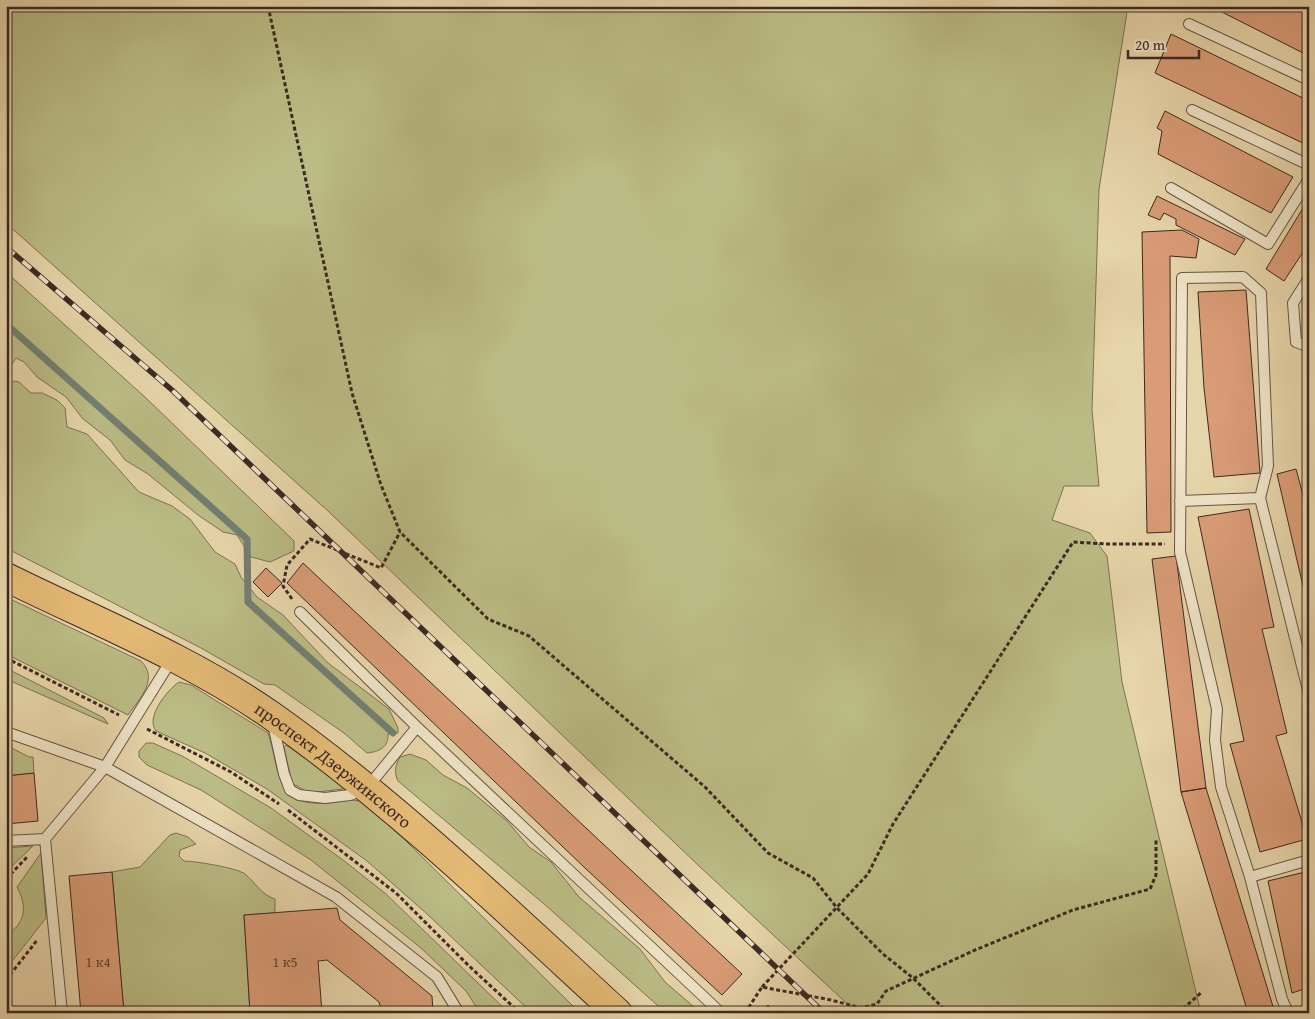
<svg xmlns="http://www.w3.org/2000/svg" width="1315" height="1019" font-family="'Gentium Book Plus',serif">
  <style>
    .green { fill: #bbbc85; stroke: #7c7254 }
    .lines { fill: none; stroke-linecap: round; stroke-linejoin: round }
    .stream { stroke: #737f72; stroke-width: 7 }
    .building { fill: #d99c77; stroke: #3c2923 }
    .service-casing { stroke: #675445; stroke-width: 12 }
    .primary-casing { stroke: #3c2923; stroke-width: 30 }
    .path { stroke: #3c2923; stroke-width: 3; stroke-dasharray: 4 2.5; stroke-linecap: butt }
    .service { stroke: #efe4c8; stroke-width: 10 }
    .primary { stroke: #e4ba75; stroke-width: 28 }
    .rail-casing { stroke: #3c2923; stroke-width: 5.5 }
    .rail { stroke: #efe4c8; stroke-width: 4; stroke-dasharray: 11; stroke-linecap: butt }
    .labels { text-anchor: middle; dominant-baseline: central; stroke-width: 4.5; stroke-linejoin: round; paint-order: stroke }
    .number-label { font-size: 15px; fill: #634638 }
    .street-label { font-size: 18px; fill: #3c2923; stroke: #efe4c8 }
  </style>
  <rect width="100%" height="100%" fill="#e7d5aa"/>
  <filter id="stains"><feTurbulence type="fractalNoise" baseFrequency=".004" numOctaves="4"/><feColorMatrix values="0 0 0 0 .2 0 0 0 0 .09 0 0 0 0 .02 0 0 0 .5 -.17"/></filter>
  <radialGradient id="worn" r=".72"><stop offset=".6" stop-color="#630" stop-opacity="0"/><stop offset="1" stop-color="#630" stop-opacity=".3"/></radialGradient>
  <path class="green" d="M6,6H1128L1099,189L1092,410L1099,486H1064L1052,520L1090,533L1107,556L1122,682L1201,1013H857L699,866L328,511L6,223Z
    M6,272L146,398L294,541V551L270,562L251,557L237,535L223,532L198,515L148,474L125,460L110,440L83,419L66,397L37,377L24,362L16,358L6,374Z
    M14,381L19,382L31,393H42L57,400L65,408L67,427L87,434L139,492L172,506L190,519L215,552L235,564L241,577L257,597L283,615L328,663L389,709L398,728V733L388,734C389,747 379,752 367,753L344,733L275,685L264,684L201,648L6,548V388Z
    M6,597L141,661C159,679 140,698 128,715L6,654Z
    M6,668L104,718L108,724L6,679Z
    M179,682L191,685L268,733C281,772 273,807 328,803C339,802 353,798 363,802L406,841L580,1013H532L426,913L367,861L267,789L205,753L156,731C145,718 167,690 179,682Z
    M146,743H153L184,757L271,808L343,860L386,894L509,1013H477L475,1005L466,991L421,948L311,860L201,790L147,765L139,757V751Z
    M6,745L29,757H33L34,773L6,776Z
    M286,745L343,784V789L309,793L292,783L284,747Z
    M410,754L426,760L443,775L467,788L508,822L529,847L551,862L579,897L640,949L665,982L701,1013H666L543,903L398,781C394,773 395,765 400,757Z
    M176,833L188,837L196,844L180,850L179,856L184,861C194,861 238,868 245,874C256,883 261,895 275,899V913L244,915L250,1013H124L112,872L140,867L170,835Z
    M33,846L6,872V848Z
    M41,853L46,918L6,969V936C25,923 28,908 17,887Z"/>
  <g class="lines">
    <path class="stream" d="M6,324L247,539L248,602L393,733"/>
  </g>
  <path class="building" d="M1210,6H1305L1309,8V56Z
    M1171,34L1309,101L1307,145L1155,73Z
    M1165,111L1293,177L1271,213L1158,154L1162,131L1157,128Z
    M1157,196L1245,239L1235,255L1176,225V219L1164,213L1160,220L1148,215Z
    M1309,198V243L1284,281L1266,269Z
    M1182,230L1199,239L1196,258L1170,256L1171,532L1147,533L1142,232Z
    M1246,290L1260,473L1214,477L1204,388L1198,292Z
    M1309,299V310L1304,306Z
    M1296,469L1309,517V612L1277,474Z
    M1249,509L1274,627L1262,629L1287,733L1276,736L1307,839L1260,852L1230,744L1244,741L1198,517Z
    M1176,556L1206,788L1181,792L1152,559Z
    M303,563L742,974L722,995L585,868L287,583Z
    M266,568L282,583L268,597L253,582Z
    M34,773L38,821L6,824V776Z
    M1206,788L1275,1013H1248L1181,792Z
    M1309,871V1008L1304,989L1292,993L1268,881Z
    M112,872L124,1013H81L69,876Z
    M337,908L340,920L432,996L433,1013H372L382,1012L379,1002L327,960L318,961L322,1013H250L244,915Z
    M768,1005L776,1013H760Z"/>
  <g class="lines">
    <defs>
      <path id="service" d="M1189,24L1309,80
        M1192,110L1309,165
        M1171,188L1268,244L1309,179
        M1309,278L1293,303L1296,342L1309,347
        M1180,501L1260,498
        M300,612L417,727L721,1013
        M273,724L284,774L290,790L299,795L325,798L350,795L366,789L417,727
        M6,732L105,767L336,897L437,977L459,1013
        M45,839L62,1013
        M6,841L45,839L105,767L172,659
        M1250,877L1309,860
        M1288,1013L1282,999L1250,877L1221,787L1215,740L1217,709L1180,552L1182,278L1243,277L1261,293L1268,466L1260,498L1309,694"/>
      <g id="primary">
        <path id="s1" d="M6,577C95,621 191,659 272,716C395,803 507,911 618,1013"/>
      </g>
    </defs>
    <use href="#service" class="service-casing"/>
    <use href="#primary" class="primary-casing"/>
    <path class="path" d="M268,6L352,393L381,485L400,532L488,619L529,636L705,787L768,853L813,878L837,908L883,954L913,978L948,1013
      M292,599L283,586L287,565L310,539L381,568L400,532
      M6,658L119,715
      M147,729L231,772L279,804
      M288,810L396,893L469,966L520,1013
      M6,879L28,856
      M6,980L38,939
      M762,987L868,874L893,824L1073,542L1106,544H1165
      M745,1013L762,987L831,1000L861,1008L877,1004L886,991L975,950L1073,910L1150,889L1156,875V838
      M1178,1013L1202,992"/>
    <use href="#service" class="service"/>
    <use href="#primary" class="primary"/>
    <defs>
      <path id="rail" d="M6,247L172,390L824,1013"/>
    </defs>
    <use href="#rail" class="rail-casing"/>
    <use href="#rail" class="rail"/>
  </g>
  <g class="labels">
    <g class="number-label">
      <text x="98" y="961">1 к4</text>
      <text x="285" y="961">1 к5</text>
    </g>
    <g class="street-label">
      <text stroke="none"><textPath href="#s1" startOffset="379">проспект Дзержинского</textPath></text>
    </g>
  </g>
  <rect width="1315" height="1019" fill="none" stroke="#e7d5aa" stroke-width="25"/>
  <rect x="8" y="8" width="1300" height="1004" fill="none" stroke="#3c2923" stroke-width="2.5"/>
  <rect x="12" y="12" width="1290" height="994" fill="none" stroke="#3c2923"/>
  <path d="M1128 50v8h71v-8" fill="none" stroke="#3c2923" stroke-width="2.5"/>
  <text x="1135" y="50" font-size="15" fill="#3c2923" stroke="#efe4c8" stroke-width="4" paint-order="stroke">20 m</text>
  <rect width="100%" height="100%" filter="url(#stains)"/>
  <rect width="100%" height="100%" fill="url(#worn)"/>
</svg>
